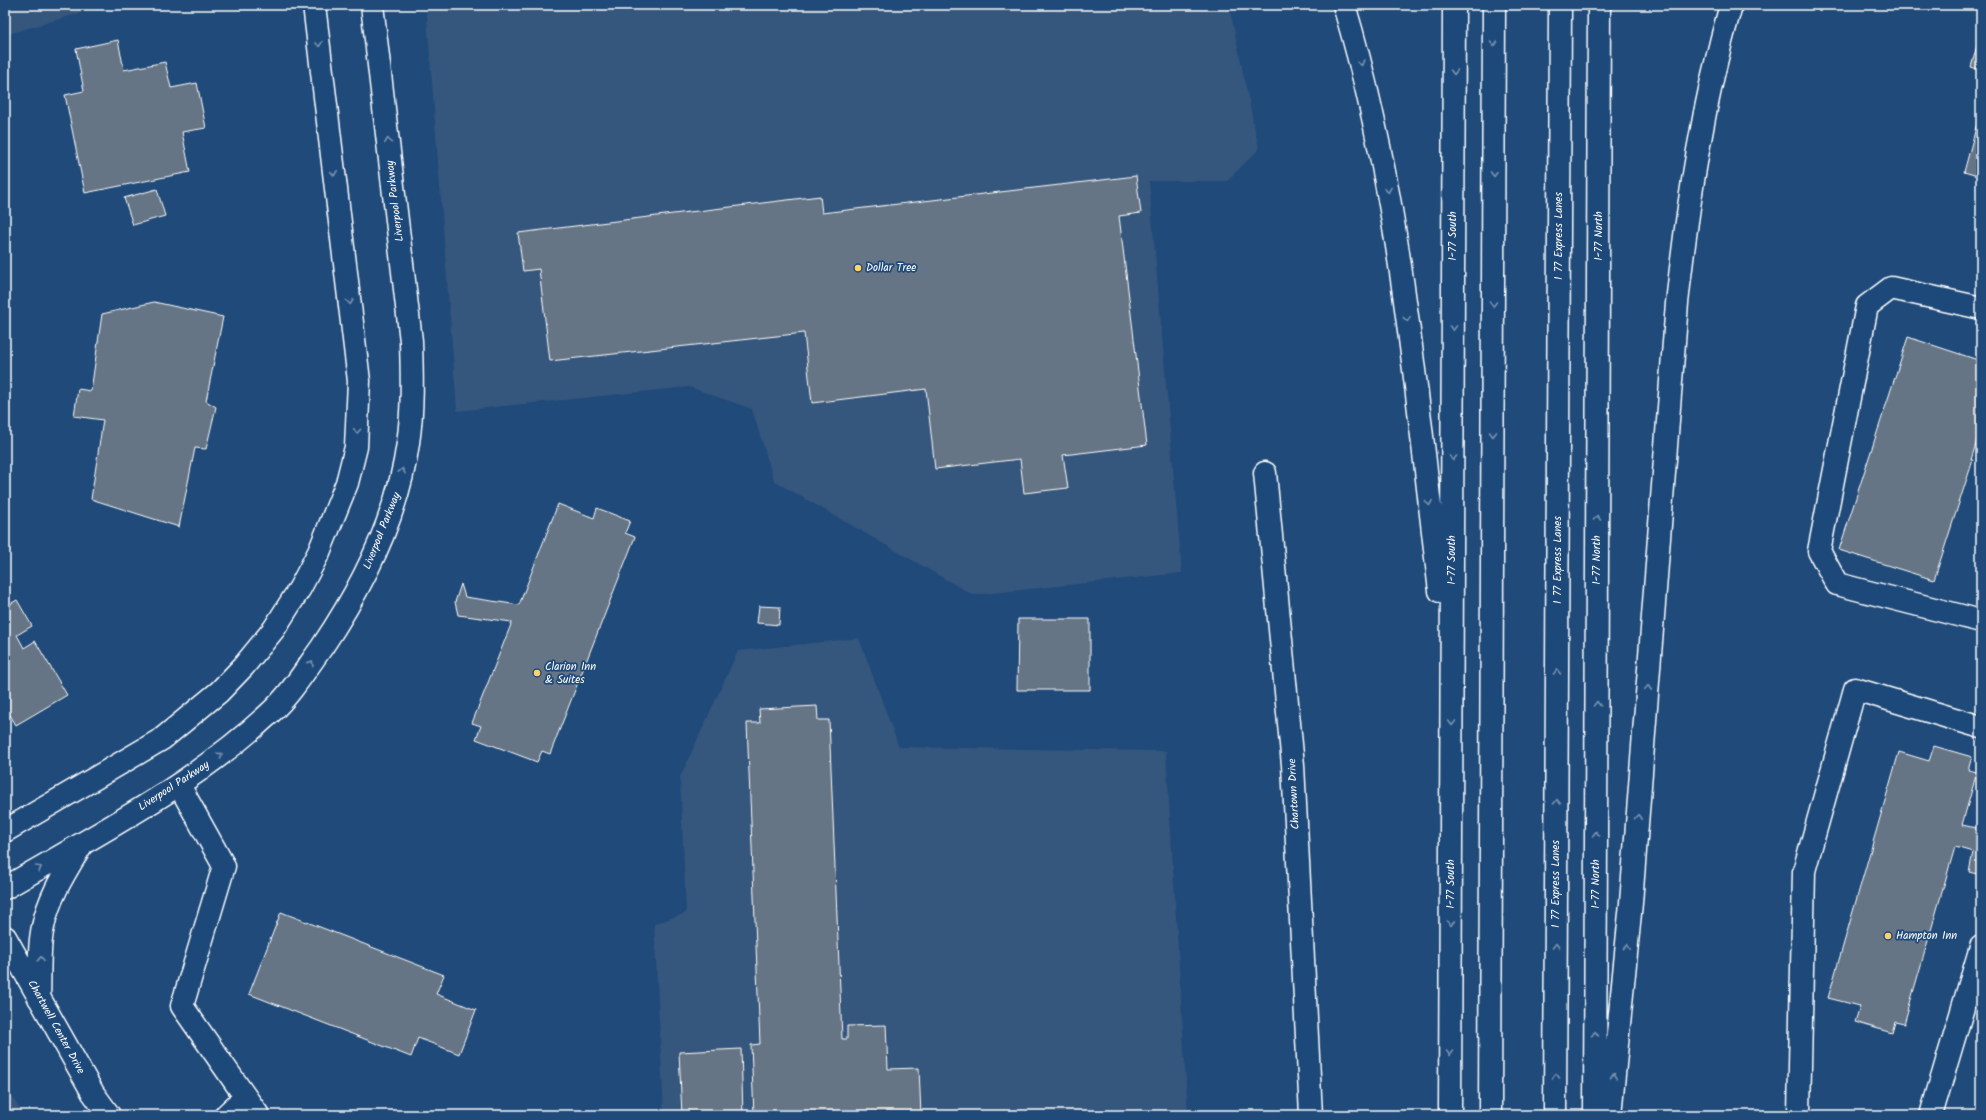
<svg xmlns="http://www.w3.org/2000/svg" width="1986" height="1120" font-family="Kalam,sans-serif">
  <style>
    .built { fill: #34577d }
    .building { fill: #667485; stroke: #fff }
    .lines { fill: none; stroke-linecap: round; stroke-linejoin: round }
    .minor-casing { stroke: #fff; stroke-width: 25 }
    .highway-casing { stroke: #fff; stroke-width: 25 }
    .minor { stroke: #1f4a7a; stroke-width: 22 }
    .highway { stroke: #1f4a7a; stroke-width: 22 }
    .oneway { stroke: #7992af }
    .poi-dot { fill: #ffd166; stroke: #1f4a7a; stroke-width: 1.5 }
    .labels { text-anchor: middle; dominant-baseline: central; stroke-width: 3.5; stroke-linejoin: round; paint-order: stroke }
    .street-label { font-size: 11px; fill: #fff; stroke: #1f4a7a }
    .poi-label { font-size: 11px; fill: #fff; stroke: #1f4a7a; text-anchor: start }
  </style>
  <rect width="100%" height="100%" fill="#1f4a7a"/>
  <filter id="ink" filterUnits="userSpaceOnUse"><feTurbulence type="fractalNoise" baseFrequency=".025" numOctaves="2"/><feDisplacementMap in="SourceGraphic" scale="8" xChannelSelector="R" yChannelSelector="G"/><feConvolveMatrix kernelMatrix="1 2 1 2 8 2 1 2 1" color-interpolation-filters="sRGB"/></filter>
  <g filter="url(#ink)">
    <path class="built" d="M5,5H107L5,35Z
      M426,5H1229L1259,149L1227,181H1149L1182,573L973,595L774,481L752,409L689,387L457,411Z
      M859,638L899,747L1166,751L1188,1115H664L654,924L686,913L680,777L738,651Z
      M5,1086L24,1115H5Z"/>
    <path class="building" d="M1979,39L1981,40V70L1971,67Z
      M118,40L124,70L165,62L171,88L197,83L206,128L182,132L190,172L85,193L65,95L84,91L76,49Z
      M1981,109V177L1964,172Z
      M1136,176L1141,213L1119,216L1147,445L1063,455L1068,488L1024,493L1020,459L935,469L926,389L812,403L804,333L550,361L539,269L523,271L518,233L820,196L822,213Z
      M157,189L165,216L133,225L124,198Z
      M154,302L223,317L206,401L216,407L206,449L195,448L179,527L91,499L103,420L74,416L78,389L91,391L102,314Z
      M1908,337L1981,361V427L1971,460H1973L1934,580L1839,550Z
      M558,504L594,518L597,508L630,521L625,533L635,537L550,754L542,751L537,762L476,739L481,726L472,723L512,622L458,615L455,602L461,584L465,597L519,605Z
      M17,600L32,626L17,635L24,648L35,641L67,695L16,725L10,715L5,718V607Z
      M759,606L780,607L779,625L757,623Z
      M1018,619H1090V690H1017Z
      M817,706L818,720H829L842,1039H847V1026L886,1025L888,1069L919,1068L921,1115H754L751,1045L760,1044L747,723H760L759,709Z
      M1934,746L1972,757L1968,770L1977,772L1962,825L1981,829V875L1969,872L1973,852L1955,847L1904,1024L1895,1022L1892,1033L1855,1022L1860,1006L1828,998L1899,752L1929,761Z
      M281,912L444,975L436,994L476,1010L459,1054L418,1038L411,1057L249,994Z
      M741,1049L743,1115H682L679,1052Z"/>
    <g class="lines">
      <defs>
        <path id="minor" d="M1981,308L1891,288L1867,306L1819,551L1837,584L1981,621
          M1265,473L1293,765L1311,1115
          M179,785L224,866L182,1006L258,1115
          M5,831L162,739L219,692L243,667L274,629L300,588L319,552L347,483L356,447L359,381L314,5
          M5,888C96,835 193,785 270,713C291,694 306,669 322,647C363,586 398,516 408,443C413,410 412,375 411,341L372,5
          M5,937L93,1093L109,1115
          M39,998C40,976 38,947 43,927C49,896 66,871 82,844
          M226,1115L245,1097
          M1799,1115L1804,871L1855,689L1981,727
          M1931,1115L1981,947"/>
        <path id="highway" d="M1344,5C1401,195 1416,395 1440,591
          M1450,1115L1454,5
          M1490,1115L1494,5
          M1555,1115L1560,5
          M1595,1115L1599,5
          M1610,1115L1631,903L1677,303C1688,202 1703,102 1731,5"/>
      </defs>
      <use href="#minor" class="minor-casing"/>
      <use href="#highway" class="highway-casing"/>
      <use href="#minor" class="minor"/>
      <use href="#highway" class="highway"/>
    </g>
    <defs><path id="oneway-chevron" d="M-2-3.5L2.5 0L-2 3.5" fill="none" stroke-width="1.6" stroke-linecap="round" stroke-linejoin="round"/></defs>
    <g class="oneway">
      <use href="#oneway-chevron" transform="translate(319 44) rotate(83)"/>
      <use href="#oneway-chevron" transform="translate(1494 44) rotate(90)"/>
      <use href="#oneway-chevron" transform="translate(1361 63) rotate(74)"/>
      <use href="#oneway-chevron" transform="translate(1454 72) rotate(90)"/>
      <use href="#oneway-chevron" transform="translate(388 141) rotate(-97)"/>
      <use href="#oneway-chevron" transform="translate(334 173) rotate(83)"/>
      <use href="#oneway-chevron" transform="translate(1494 174) rotate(90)"/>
      <use href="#oneway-chevron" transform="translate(1388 190) rotate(80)"/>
      <use href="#oneway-chevron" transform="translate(350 302) rotate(83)"/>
      <use href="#oneway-chevron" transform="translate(1493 304) rotate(90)"/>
      <use href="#oneway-chevron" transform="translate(1407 319) rotate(83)"/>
      <use href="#oneway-chevron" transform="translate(1453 328) rotate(90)"/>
      <use href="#oneway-chevron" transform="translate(357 431) rotate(95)"/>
      <use href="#oneway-chevron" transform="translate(1493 434) rotate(90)"/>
      <use href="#oneway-chevron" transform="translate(1453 458) rotate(90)"/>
      <use href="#oneway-chevron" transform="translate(402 471) rotate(-78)"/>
      <use href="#oneway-chevron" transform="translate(1429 503) rotate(83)"/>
      <use href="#oneway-chevron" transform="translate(1597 518) rotate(-90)"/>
      <use href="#oneway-chevron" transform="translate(311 663) rotate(-56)"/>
      <use href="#oneway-chevron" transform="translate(1557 672) rotate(-90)"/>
      <use href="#oneway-chevron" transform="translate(1648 688) rotate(-86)"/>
      <use href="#oneway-chevron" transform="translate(1597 704) rotate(-90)"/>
      <use href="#oneway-chevron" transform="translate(1452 723) rotate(90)"/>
      <use href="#oneway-chevron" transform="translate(220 755) rotate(-36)"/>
      <use href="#oneway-chevron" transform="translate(1557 802) rotate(-90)"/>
      <use href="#oneway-chevron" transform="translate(1638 817) rotate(-86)"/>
      <use href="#oneway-chevron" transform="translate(1596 834) rotate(-90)"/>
      <use href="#oneway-chevron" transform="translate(39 868) rotate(-30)"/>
      <use href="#oneway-chevron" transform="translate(1451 923) rotate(90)"/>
      <use href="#oneway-chevron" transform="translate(1556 946) rotate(-90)"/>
      <use href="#oneway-chevron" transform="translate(1627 947) rotate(-84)"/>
      <use href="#oneway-chevron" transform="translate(41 959) rotate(-88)"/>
      <use href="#oneway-chevron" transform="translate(1595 1034) rotate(-90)"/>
      <use href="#oneway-chevron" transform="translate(1450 1053) rotate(90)"/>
      <use href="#oneway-chevron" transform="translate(1556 1076) rotate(-90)"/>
      <use href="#oneway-chevron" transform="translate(1614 1076) rotate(-84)"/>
    </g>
  </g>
  <g class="poi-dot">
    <circle cx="858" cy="268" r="4"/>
    <circle cx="537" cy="673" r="4"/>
    <circle cx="1888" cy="936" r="4"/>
  </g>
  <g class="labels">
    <g class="street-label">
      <text transform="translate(395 201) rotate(-97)">Liverpool Parkway</text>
      <text transform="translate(1453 236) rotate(-90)">I-77 South</text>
      <text transform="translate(1559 236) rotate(-90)">I 77 Express Lanes</text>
      <text transform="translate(1599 236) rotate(-90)">I-77 North</text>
      <text transform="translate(382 531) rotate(-68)">Liverpool Parkway</text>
      <text transform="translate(1452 560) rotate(-90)">I-77 South</text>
      <text transform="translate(1558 560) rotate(-90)">I 77 Express Lanes</text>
      <text transform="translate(1597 560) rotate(-90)">I-77 North</text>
      <text transform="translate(174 786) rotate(-33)">Liverpool Parkway</text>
      <text transform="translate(1294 794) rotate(-93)">Chartown Drive</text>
      <text transform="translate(1451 884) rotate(-90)">I-77 South</text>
      <text transform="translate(1556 884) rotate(-90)">I 77 Express Lanes</text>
      <text transform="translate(1596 884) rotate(-90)">I-77 North</text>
      <text transform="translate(56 1027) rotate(61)">Chartwell Center Drive</text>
    </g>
    <g class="poi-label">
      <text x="866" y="268">Dollar Tree</text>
      <text x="545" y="667">Clarion Inn<tspan x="545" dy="13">&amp; Suites</tspan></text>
      <text x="1896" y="936">Hampton Inn</text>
    </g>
  </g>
  <rect width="1986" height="1120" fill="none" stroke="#1f4a7a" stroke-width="20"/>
  <rect x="10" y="10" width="1966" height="1100" fill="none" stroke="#fff" stroke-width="1.5" filter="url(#ink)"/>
</svg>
